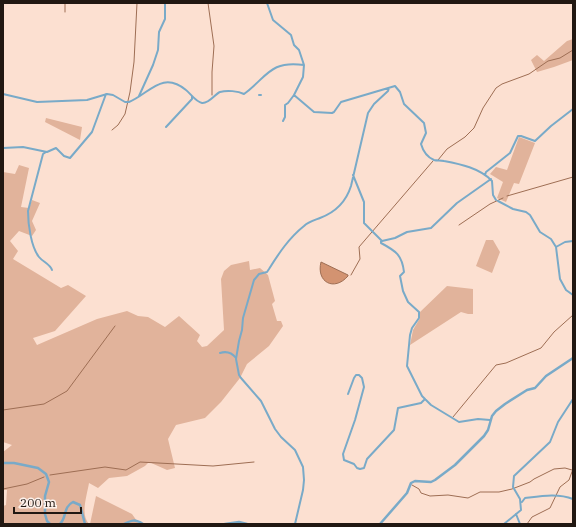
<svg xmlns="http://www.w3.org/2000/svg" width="576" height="527" font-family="'IBM Plex Serif',serif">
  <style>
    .green { fill: #e1b39b }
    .water { fill: #d39371; stroke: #9e6e54 }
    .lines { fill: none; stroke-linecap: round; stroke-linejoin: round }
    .stream { stroke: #9e6e54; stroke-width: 1 }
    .minor { stroke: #79aac8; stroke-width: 2 }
    .tertiary { stroke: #79aac8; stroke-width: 2.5 }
  </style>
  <rect width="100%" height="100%" fill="#fce0d1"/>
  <path class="green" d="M573,39V60L554,67L537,72L531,60L537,55L544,61L567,41Z
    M46,118L82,127L80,140L45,122Z
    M519,137L535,143L519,184L514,183L506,202L497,198L503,182L490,174L496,167L507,170Z
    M19,165L29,168L21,207L29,208L32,200L40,203L32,221L36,230L32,236L19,231L10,241L18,251L13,259L61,288L68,285L86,296L55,331L33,338L37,345L97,319L127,311L138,316L148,317L165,327L179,316L200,335L197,341L202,347L207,346L224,330L221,279L224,271L231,265L249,261L250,270L260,268L268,275L275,301L272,304L277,321H281L283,326L269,346L247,364L240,378L221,402L205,418L176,425L168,439L175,468L167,470L149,462L145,466L127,476L109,478L98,488L89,483C87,495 80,515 89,524H3V506L6,505L7,490H3V452L12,445L3,442V172L15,174Z
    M486,240H493L500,252L492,273L476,266Z
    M447,286L473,289V314H468L461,312L410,345L413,330L420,318V312Z
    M96,496L132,514L139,524H90Z"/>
  <path class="water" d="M321,262L348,275V276C334,292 316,282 321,262Z"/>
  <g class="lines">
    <path class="stream" d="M208,3L214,46L212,72V95
      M65,12V3
      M112,130L118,125L125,114L130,92L134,62L137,3
      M438,160L447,149L465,137L474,128L483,108L496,88L502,84L529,74L548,61L560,58L573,50
      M507,196L573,177
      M459,225L490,204L503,198
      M351,275L360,259L359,247L433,161
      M3,410L44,404L67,391L115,326
      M453,417L496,365L506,363L541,348L554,332L573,315
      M50,475L105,467L126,470L140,462L213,466L254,462
      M412,485L419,489L421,493L430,496L448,495L468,498L480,492H499L512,489L530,482L534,479L554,469L565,468L572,470
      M3,489L27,484L44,477
      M527,524L532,517L550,508L560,487L569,480L573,469"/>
    <path class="minor" d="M267,3L273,20L291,35L294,45L299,50L304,65L303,77L294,95L288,103L285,105V117L283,121
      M3,94L37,102L87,100L107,94L113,95L125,102H129C149,94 162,70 186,90C190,93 196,102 202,103C209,104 215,94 220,92C227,90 238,91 244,94C267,77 270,60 304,65
      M259,95H261
      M294,95L314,112L332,113L334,112L341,102L395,86L400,92L404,104L424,123L426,133L421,144C423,151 427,157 434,160C437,161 441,160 444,161C460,164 480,168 492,181L493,195L496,200
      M139,96L153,65L158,50L159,32L165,19V3
      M166,127L192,99V96
      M3,148L23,147L47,152L56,148L64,156L70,158L92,132L106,94
      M46,152L43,154L28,211C28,224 31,247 39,257C43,262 50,264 52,270
      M353,175L364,202V223L382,241L395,238L407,232L431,228L457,203L491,179
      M485,175L486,172L510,153L518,136H521L535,141L551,126L573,109
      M498,201L513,209L526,212L530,215L540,232L551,239L556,247L560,279L566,290L573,295
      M381,241V243C396,251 402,255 404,272L400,276L403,291L408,302L419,312V318L412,328L410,335L407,366L422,396L431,405L459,422L478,419L490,420
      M556,247L565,242L573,241
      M220,353C226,351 232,353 236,358
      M348,394L354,378L356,375H359L362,378L364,387L355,420L343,454L344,460L354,464L357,468L360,469L364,468L367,459L394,430L398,408L421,403L425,399
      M522,502L525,498C541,496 558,493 573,499
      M516,514L520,524
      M295,524L303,490L304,480L303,467L295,450L281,437L275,429L261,401L241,378L239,375L236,359L239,341L242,330L243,318L254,280L259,274L267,272L269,269C279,253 289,238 304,226C308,222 315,220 320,218C336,212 346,202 351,186L368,113L374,104L388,91L389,88
      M504,524L521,510L520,499L513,487L514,476L550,442L558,422L573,399"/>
    <path class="tertiary" d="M3,463H14L38,468L46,474L49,482L45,496V514L47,521L50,524
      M60,524C67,517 63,507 73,502L80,505L85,524
      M124,524C132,520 135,519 143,524
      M225,524L239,522L247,524
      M380,524L407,493L411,483L415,481L431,482L435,480L455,465L484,436L488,430L492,416L496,411L505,404L527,390L535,388L546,376L573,358"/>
  </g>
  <rect width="576" height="527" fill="none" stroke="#211812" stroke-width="8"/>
  <path d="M14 507v6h67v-6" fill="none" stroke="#211812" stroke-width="2"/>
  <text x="20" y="507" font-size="12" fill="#211812" stroke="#fdf1eb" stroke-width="3" paint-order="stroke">200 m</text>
</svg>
